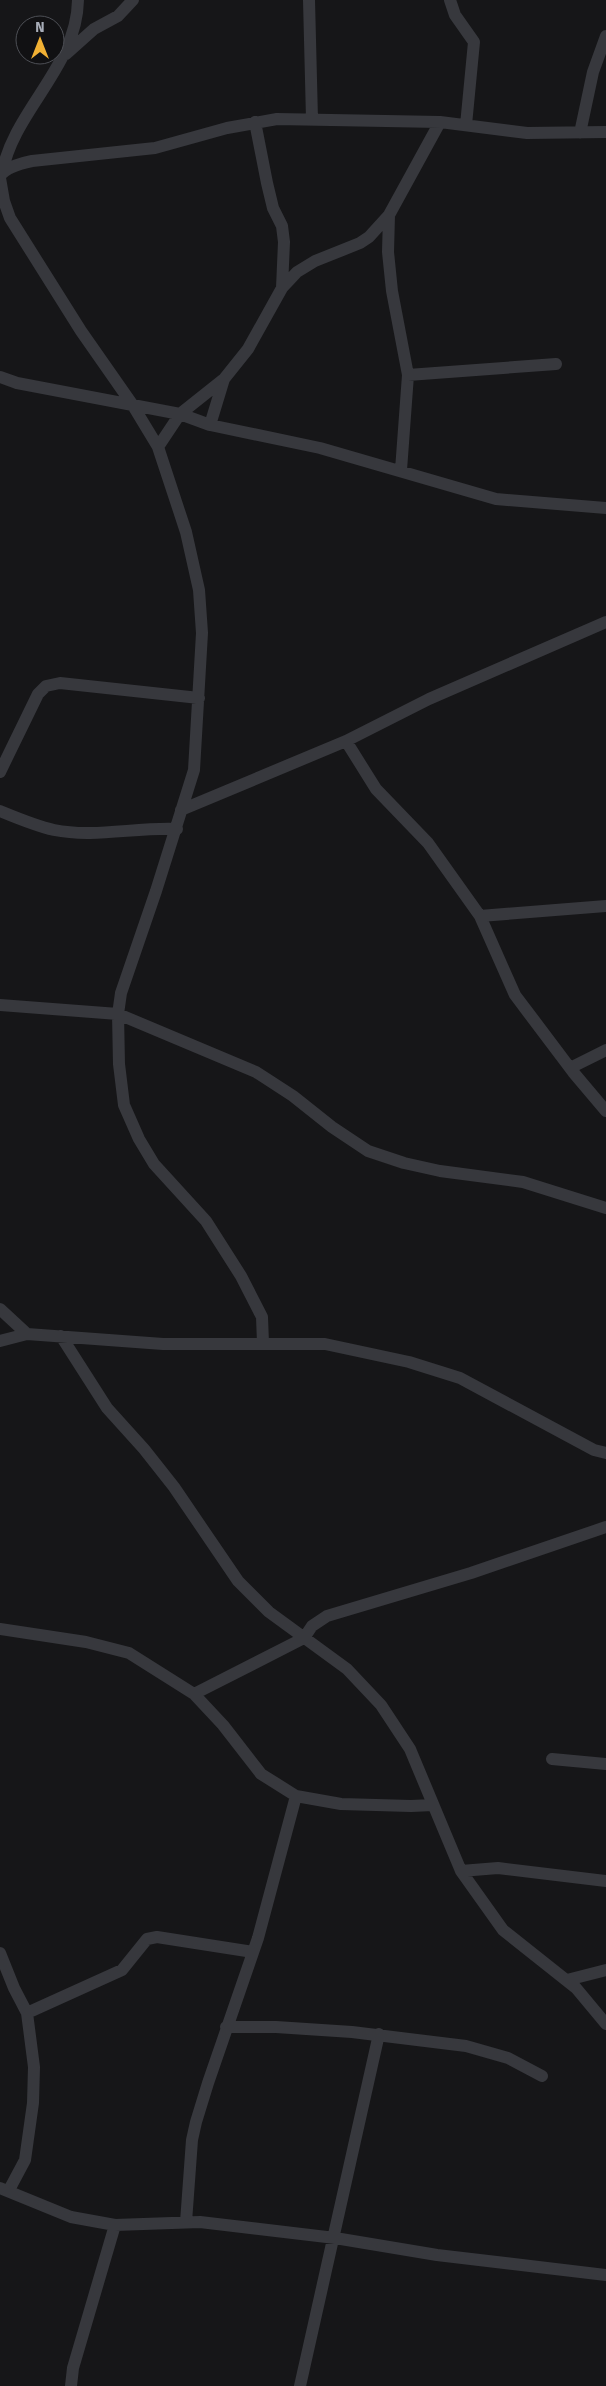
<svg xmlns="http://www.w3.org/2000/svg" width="606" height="2386" font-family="'Fira Sans',sans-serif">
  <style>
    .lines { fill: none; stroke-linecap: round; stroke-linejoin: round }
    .minor { stroke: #37383d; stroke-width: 12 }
  </style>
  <rect width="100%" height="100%" fill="#161618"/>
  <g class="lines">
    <path class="minor" d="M309,0L312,119
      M450,0L455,15L474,42L466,125
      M66,54L94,29L118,16L133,0
      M255,122L267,183L273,208L282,226L284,242L282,288
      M580,133L593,72L606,36
      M2,173C14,110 77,67 78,0
      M0,176C6,167 22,163 32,161L155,148L227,128L277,119L440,122L527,133L606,132
      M0,178L4,201L10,218L81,331L132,404L158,447L186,532L199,590L202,633L194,770L156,891L121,993L118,1014L119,1064L124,1105L139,1139L154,1164L206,1221L241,1276L262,1317L263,1343
      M408,375L556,364
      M0,377L17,383L180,414L210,425L320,448L496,499L606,508
      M210,425L224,379
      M158,447L180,414L224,379L248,349L282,288L297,272L315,261L360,243L369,237L389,215
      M401,470L408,375L392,291L388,252L389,215L440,122
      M346,741L376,789L428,843L480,916L515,995L573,1072L606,1111
      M0,772L38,694L46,686L60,683L199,698
      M181,810L346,741L429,699L606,622
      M0,811C17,818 36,826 54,830C94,838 136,827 177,829
      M480,916L606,906
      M0,1005L118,1014L256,1072L293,1096L332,1127L368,1151L404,1163L440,1171L523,1182L606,1208
      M570,1068L606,1050
      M0,1309L27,1334
      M61,1336L107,1408L144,1449L174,1487L238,1581L269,1612L347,1669L381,1705L410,1749L461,1871L503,1930L576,1988L606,2024
      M0,1341L27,1334L163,1344H325L409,1362L460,1378L594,1450L606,1453
      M0,1629L86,1642L129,1653L194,1694L223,1725L261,1774L296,1796L341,1804L411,1806L433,1805
      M194,1694L304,1638L312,1626L327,1616L471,1573L606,1527
      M552,1759L606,1764
      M461,1871L498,1868L606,1881
      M0,1953L14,1988L27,2013L34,2067L33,2103L25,2160L9,2190
      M567,1980L606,1970
      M27,2013L122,1970L147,1939L157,1937L253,1952
      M226,2027H276L352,2032L466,2046L508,2058L542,2076
      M0,2188L71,2217L115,2225L200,2222L335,2238L437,2255L606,2275
      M186,2222L192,2140L196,2122L208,2083L258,1938L296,1796
      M71,2386L73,2368L115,2225
      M300,2386L379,2034"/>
  </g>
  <g transform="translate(40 40)"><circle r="24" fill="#111113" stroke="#4d4f55"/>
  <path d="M0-4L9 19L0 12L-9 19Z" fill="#f2b134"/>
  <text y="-8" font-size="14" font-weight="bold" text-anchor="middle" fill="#a8adb8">N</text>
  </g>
</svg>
